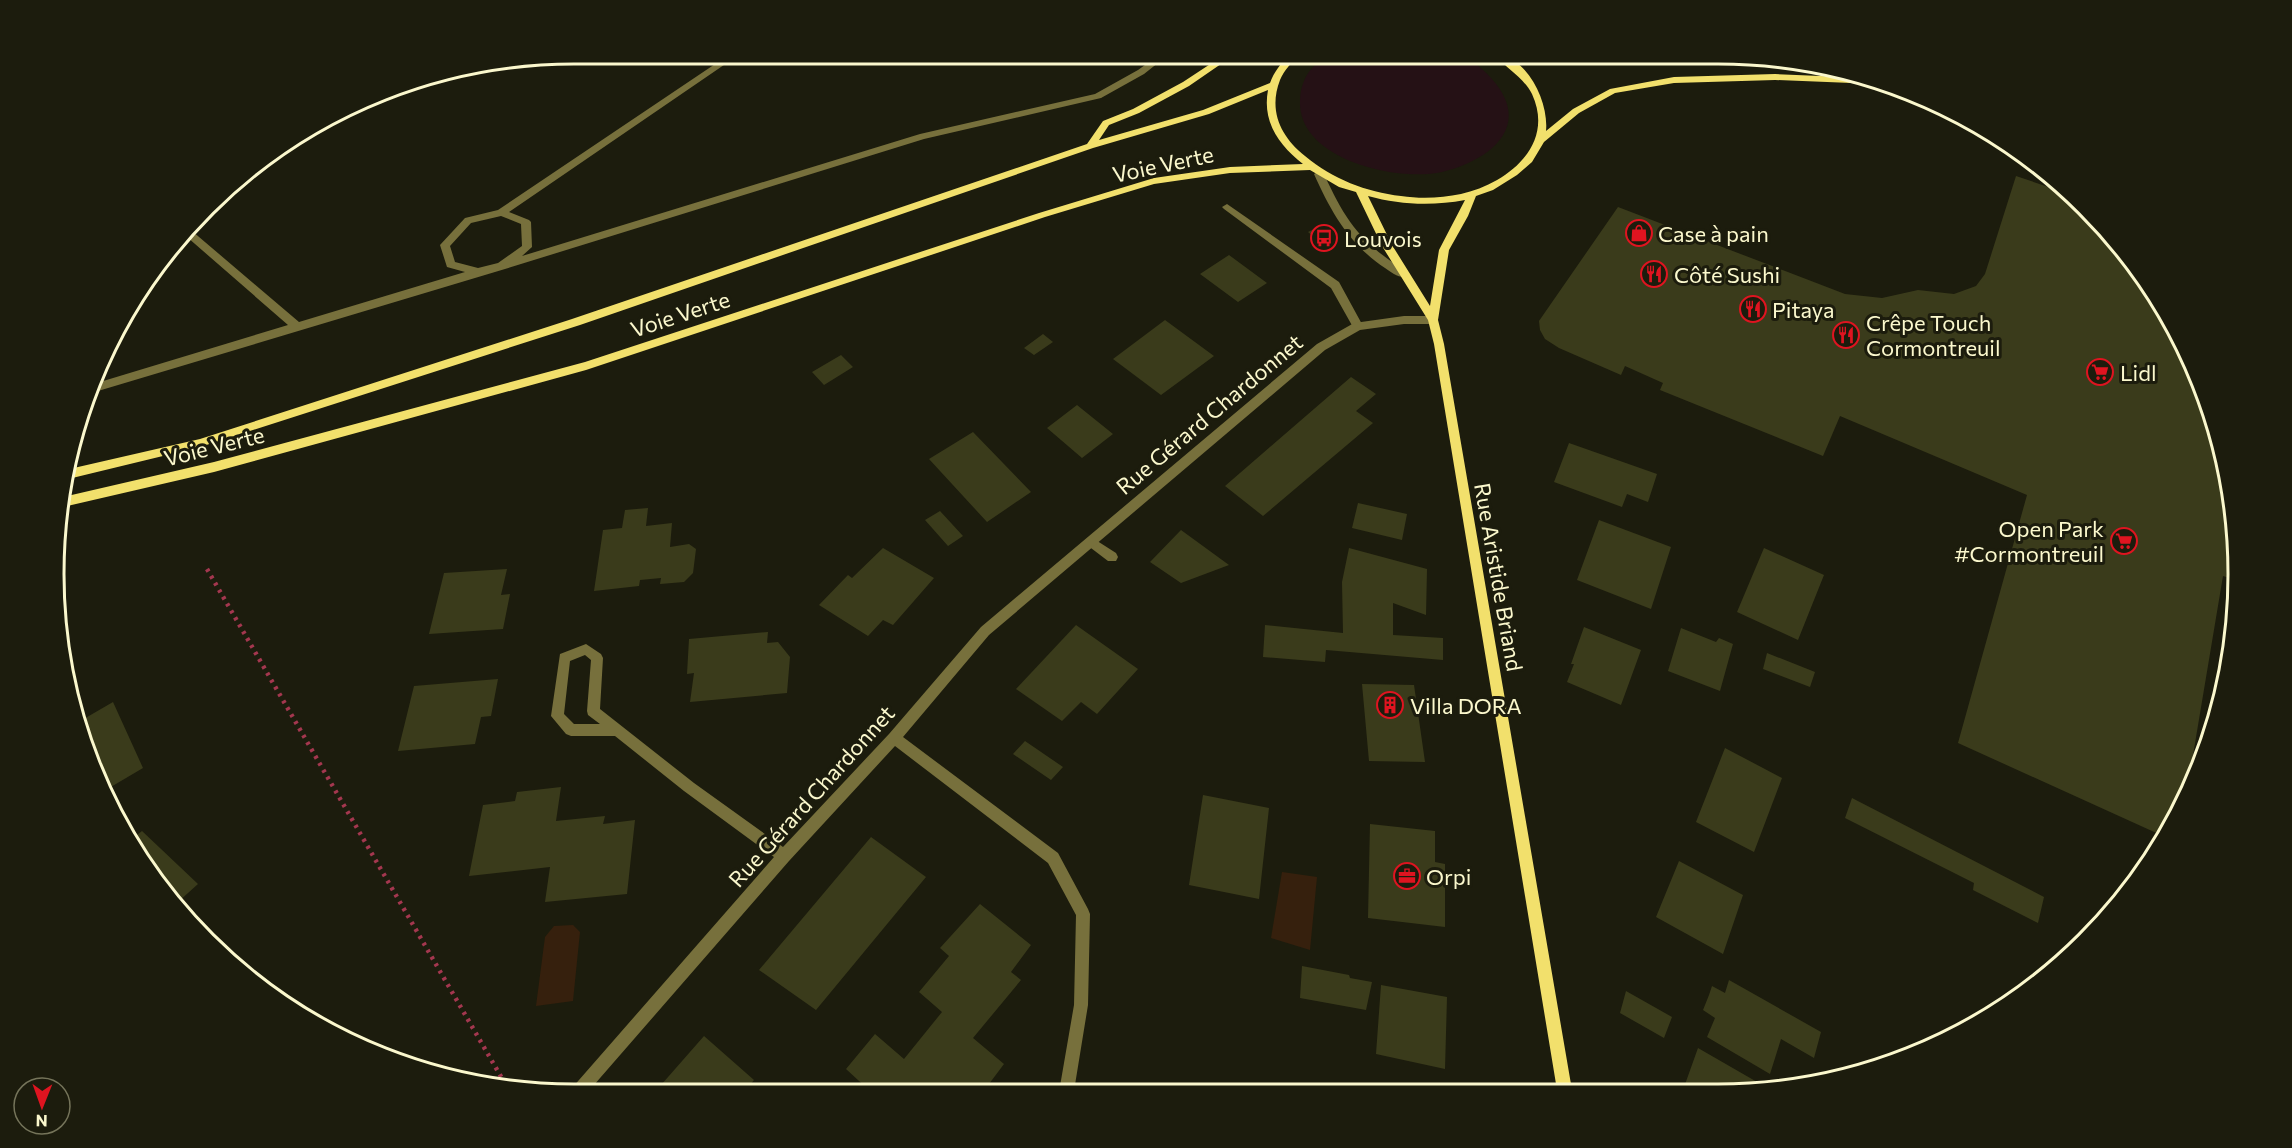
<svg xmlns="http://www.w3.org/2000/svg" width="2292" height="1148" font-family="Commissioner,sans-serif">
  <style>
    .green { fill: #251115 }
    .water { fill: #36200d }
    .building { fill: #3a3b1b }
    .lines { fill: none; stroke-linecap: round; stroke-linejoin: round }
    .path { stroke: #a4374f; stroke-width: 4.5; stroke-dasharray: 3 5; stroke-linecap: butt }
    .service { fill: #77703c; fill-rule: evenodd }
    .minor { fill: #77703c; fill-rule: evenodd }
    .secondary { fill: #f2e06c; fill-rule: evenodd }
    .labels { text-anchor: middle; dominant-baseline: central; stroke-width: 6; stroke-linejoin: round; paint-order: stroke }
    .street-label { font-size: 22px; fill: #fbf8cd; stroke: #1c1c0d }
    .poi-label { font-size: 22px; fill: #fbf8cd; stroke: #1c1c0d; text-anchor: start }
    .rim { fill: none; stroke: #fbf8cd; stroke-width: 3 }
  </style>
  <rect width="100%" height="100%" fill="#1c1c0d"/>
  <path class="green" d="M1331,55C1361,55 1391,55 1422,55C1433,55 1447,52 1458,55C1470,58 1483,69 1491,78C1535,126 1489,161 1442,172C1398,182 1298,160 1300,101C1300,89 1304,77 1312,68C1317,63 1325,59 1331,55Z"/>
  <path class="water" d="M1282,872L1317,877L1310,950L1271,938Z
    M573,925L580,932L573,1001L536,1006L545,937L554,926Z"/>
  <path class="building" d="M2016,176L2069,194L2109,231L2168,314L2210,407L2234,506L2236,580L2223,576L2185,803L2163,836L1958,743L2027,495L1840,416L1823,456L1660,390L1663,383L1625,366L1621,375L1559,348L1545,339L1540,330L1539,321L1618,207L1845,294L1882,298L1918,290L1954,294L1976,286L1985,274Z
    M1316,228L1333,241L1325,246L1308,232Z
    M1229,255L1267,283L1238,302L1200,274Z
    M1165,320L1214,356L1161,395L1113,359Z
    M1043,334L1053,342L1034,355L1024,348Z
    M841,355L853,367L824,385L812,372Z
    M1351,377L1376,394L1356,411L1373,423L1263,516L1225,486Z
    M1077,405L1113,434L1082,458L1047,428Z
    M973,432L1031,492L987,522L929,459Z
    M1569,443L1657,474L1648,502L1627,494L1622,507L1554,482Z
    M1358,503L1407,514L1402,540L1352,528Z
    M648,508L646,526L672,523L670,547L689,544L696,549L693,573L684,582L660,584L661,578L640,580L639,586L594,591L603,530L622,528L625,510Z
    M940,511L963,536L948,546L925,520Z
    M1599,520L1671,547L1651,609L1577,580Z
    M1181,530L1229,565L1181,583L1150,562Z
    M883,548L934,578L893,625L883,620L868,636L819,605L848,575L852,578Z
    M1349,548L1427,569L1426,615L1393,603V635L1443,638V660L1326,650L1325,662L1263,657L1265,625L1343,633L1342,582Z
    M1764,548L1824,575L1798,640L1737,612Z
    M507,569L501,595L510,594L503,629L429,634L444,573Z
    M1076,625L1138,669L1097,714L1081,702L1062,721L1016,689Z
    M1584,627L1641,650L1621,705L1567,682L1574,664H1571Z
    M1681,628L1716,642L1719,638L1733,644L1720,691L1668,671Z
    M768,632L767,643L778,642L790,657L787,693L690,702L694,673L687,674L689,639Z
    M1767,653L1815,672L1810,687L1763,669Z
    M498,679L491,716L481,717L475,744L398,751L414,686Z
    M1362,684L1414,685L1425,762L1369,761Z
    M113,702L143,768L104,791L82,720Z
    M1025,741L1063,767L1051,780L1013,754Z
    M1725,748L1782,778L1754,852L1696,822Z
    M561,787L556,821L605,816L603,824L635,820L627,894L545,902L550,867L469,876L483,805L515,801L517,792Z
    M1203,795L1269,808L1259,899L1189,885Z
    M1852,798L2044,897L2038,923L1973,890L1974,883L1845,818Z
    M1370,824L1435,831V862L1445,864V927L1368,918Z
    M142,831L198,884L178,902L132,839Z
    M871,837L926,877L816,1010L759,970Z
    M1679,861L1743,895L1723,954L1656,917Z
    M980,904L1031,945L1011,972L1021,980L973,1038L1004,1064L983,1092H871L846,1069L875,1034L904,1059L942,1012L919,992L949,956L940,948Z
    M1302,966L1349,975L1350,978L1372,982L1366,1010L1300,998Z
    M1729,980L1821,1032L1814,1058L1781,1039L1770,1074L1707,1037L1715,1018L1703,1010L1709,995L1712,986L1725,993Z
    M1381,985L1447,997L1445,1069L1376,1054Z
    M1626,991L1672,1017L1664,1038L1620,1013Z
    M704,1036L754,1080L744,1092L654,1093Z
    M1698,1048L1764,1086L1762,1090H1683Z"/>
  <g class="lines">
    <path class="path" d="M207,569L507,1087"/>
    <path class="service" d="M730,54H740L509,212L529,220L531,222L532,247L522,256L920,134L1095,94L1138,70L1159,55H1168L1144,74L1101,98L924,139L505,269L88,394L90,385L288,325L187,237L192,231L299,322L465,272L447,267L440,245L465,218L498,210ZM501,216L521,224L522,246L498,263L478,268L455,262L450,246L471,223Z
      M1227,204L1339,282L1363,326L1362,329H1354L1331,288L1224,209L1222,207Z
      M1091,537L1116,553L1118,557L1116,561H1108L1087,545L1085,542L1087,539Z"/>
    <path class="minor" d="M1319,171L1324,174C1346,222 1361,243 1406,271V277C1398,278 1391,272 1385,268C1349,244 1331,212 1314,174Z
      M1404,316H1433L1438,320L1433,324H1404L1360,330L1325,350L989,635L903,737L1058,853L1088,909L1090,914L1088,1005L1074,1091L1059,1092L1074,1005L1076,915L1048,863L895,746L789,861L587,1093H569L572,1088L774,857L684,791L615,736H571L566,734L551,716L560,654L586,644L601,654L603,658L600,709L694,783L783,847L889,734L981,627L1317,344L1354,323ZM585,655L591,660L587,711L588,715L600,724H574L564,714L570,661Z"/>
    <path class="secondary" d="M1224,55H1234L1189,86L1139,113L1109,125L1099,140L1203,110L1270,83C1274,72 1281,63 1289,55H1298C1292,63 1284,70 1280,80C1268,111 1281,137 1305,156C1333,179 1366,192 1401,196C1421,199 1442,198 1461,194C1506,184 1556,146 1532,94C1523,77 1507,69 1495,55C1527,55 1549,102 1546,131L1573,109L1610,89L1674,77L1775,74L1869,78L1880,82L1876,84L1775,80L1674,83L1615,93L1579,113L1544,142L1532,162L1517,175L1493,190L1476,196L1468,216L1449,250L1438,320L1444,344L1572,1090H1557L1434,344L1428,320L1382,246L1356,192L1339,187L1310,170L1230,173L1154,184L1045,217L586,370L214,472L63,507V497L214,462L585,362L1039,213L1154,178L1230,167L1303,164C1279,145 1262,122 1268,90L1209,114L1093,148L580,325L200,447L64,480L65,470L200,439L572,319L1087,144L1103,121L1133,109L1183,82ZM1368,196C1400,205 1433,206 1465,200L1439,250L1430,306L1392,245Z"/>
  </g>
  <defs>
    <symbol id="shop-ring" viewBox="-11 -11 22 22"><circle r="9.5" fill="#1c1c0d" stroke="#df1420" stroke-width="1.5"/><path d="M-5-2.5h2.3a2.7 3.5 0 0 1 5.4 0H5L5.5 6h-11ZM-1.5-2.5h3a1.5 2.3 0 0 0-3 0Z" fill="#df1420"/></symbol>
    <symbol id="bus-ring" viewBox="-11 -11 22 22"><circle r="9.5" fill="#1c1c0d" stroke="#df1420" stroke-width="1.5"/><path d="M-5-6H5V4H4V6H2V4H-2V6H-4V4H-5ZM-3.5-4V0h7V-4ZM-3.5 1.2v1.5H-2V1.2ZM2 1.2v1.5H3.5V1.2Z" fill="#df1420"/></symbol>
    <symbol id="restaurant-ring" viewBox="-11 -11 22 22"><circle r="9.5" fill="#1c1c0d" stroke="#df1420" stroke-width="1.5"/><path d="M-5-6h1v4h1v-4h1v4h1v-4h1v5L-1.5 .5V6h-2V.5L-5-1ZM5-6V6H3V1.5H1.5Q1.5-4 5-6Z" fill="#df1420"/></symbol>
    <symbol id="supermarket-ring" viewBox="-11 -11 22 22"><circle r="9.5" fill="#1c1c0d" stroke="#df1420" stroke-width="1.5"/><path d="M-6-5.5h2.5l.6 2H6L4.5 2H-2.5L-4.4-4H-6ZM-1.5 3.2a1.3 1.3 0 1 0 .1 0ZM3 3.2a1.3 1.3 0 1 0 .1 0Z" fill="#df1420"/></symbol>
    <symbol id="building-ring" viewBox="-11 -11 22 22"><circle r="9.5" fill="#1c1c0d" stroke="#df1420" stroke-width="1.5"/><path d="M-4-6H4V6H1V3H-1V6H-4ZM-2.5-4.3h1.7v1.8h-1.7ZM.8-4.3h1.7v1.8H.8ZM-2.5-1h1.7V.8h-1.7ZM.8-1h1.7V.8H.8Z" fill="#df1420"/></symbol>
    <symbol id="office-ring" viewBox="-11 -11 22 22"><circle r="9.5" fill="#1c1c0d" stroke="#df1420" stroke-width="1.5"/><path d="M-6-3h4V-5.5h4V-3h4V5H-6ZM-1-4.5V-3h2v-1.5ZM-6 0V1H6V0Z" fill="#df1420"/></symbol>
  </defs>
  <g fill-rule="evenodd">
    <use href="#shop-ring" x="1624" y="218" width="30" height="30"/>
    <use href="#bus-ring" x="1309" y="223" width="30" height="30"/>
    <use href="#restaurant-ring" x="1639" y="259" width="30" height="30"/>
    <use href="#restaurant-ring" x="1738" y="294" width="30" height="30"/>
    <use href="#restaurant-ring" x="1831" y="320" width="30" height="30"/>
    <use href="#supermarket-ring" x="2085" y="357" width="30" height="30"/>
    <use href="#supermarket-ring" x="2109" y="526" width="30" height="30"/>
    <use href="#building-ring" x="1375" y="690" width="30" height="30"/>
    <use href="#office-ring" x="1392" y="861" width="30" height="30"/>
  </g>
  <g class="labels">
    <g class="street-label">
      <text transform="translate(1163 164) rotate(-12)">Voie Verte</text>
      <text transform="translate(680 314) rotate(-18)">Voie Verte</text>
      <text transform="translate(1209 414) rotate(-40)">Rue Gérard Chardonnet</text>
      <text transform="translate(214 446) rotate(-14)">Voie Verte</text>
      <text transform="translate(1499 577) rotate(80)">Rue Aristide Briand</text>
      <text transform="translate(811 796) rotate(-48)">Rue Gérard Chardonnet</text>
    </g>
    <g class="poi-label">
      <text x="1658" y="233">Case à pain</text>
      <text x="1344" y="238">Louvois</text>
      <text x="1674" y="274">Côté Sushi</text>
      <text x="1772" y="309">Pitaya</text>
      <text x="1866" y="322">Crêpe Touch<tspan x="1866" dy="25">Cormontreuil</tspan></text>
      <text x="2120" y="372">Lidl</text>
      <text x="2104" y="528" text-anchor="end">Open Park<tspan x="2104" dy="25">#Cormontreuil</tspan></text>
      <text x="1410" y="705">Villa DORA</text>
      <text x="1426" y="876">Orpi</text>
    </g>
  </g>
  <path d="M0 0H2292V1148H0ZM574 64H1718A510 510 0 0 1 2228 574V574A510 510 0 0 1 1718 1084H574A510 510 0 0 1 64 574V574A510 510 0 0 1 574 64Z" fill="#1c1c0d" fill-rule="evenodd"/>
  <path class="rim" d="M574 64H1718A510 510 0 0 1 2228 574V574A510 510 0 0 1 1718 1084H574A510 510 0 0 1 64 574V574A510 510 0 0 1 574 64Z"/>
  <g transform="translate(42 1106) rotate(181)"><circle r="28" fill="#1c1c0d" stroke="#75745a" stroke-width="1.5"/>
  <path d="M0-4.5L10 22L0 15L-10 22Z" fill="#df1420"/>
  <text y="-9" font-size="16" font-weight="bold" text-anchor="middle" fill="#fbf8cd">N</text>
  </g>
</svg>
